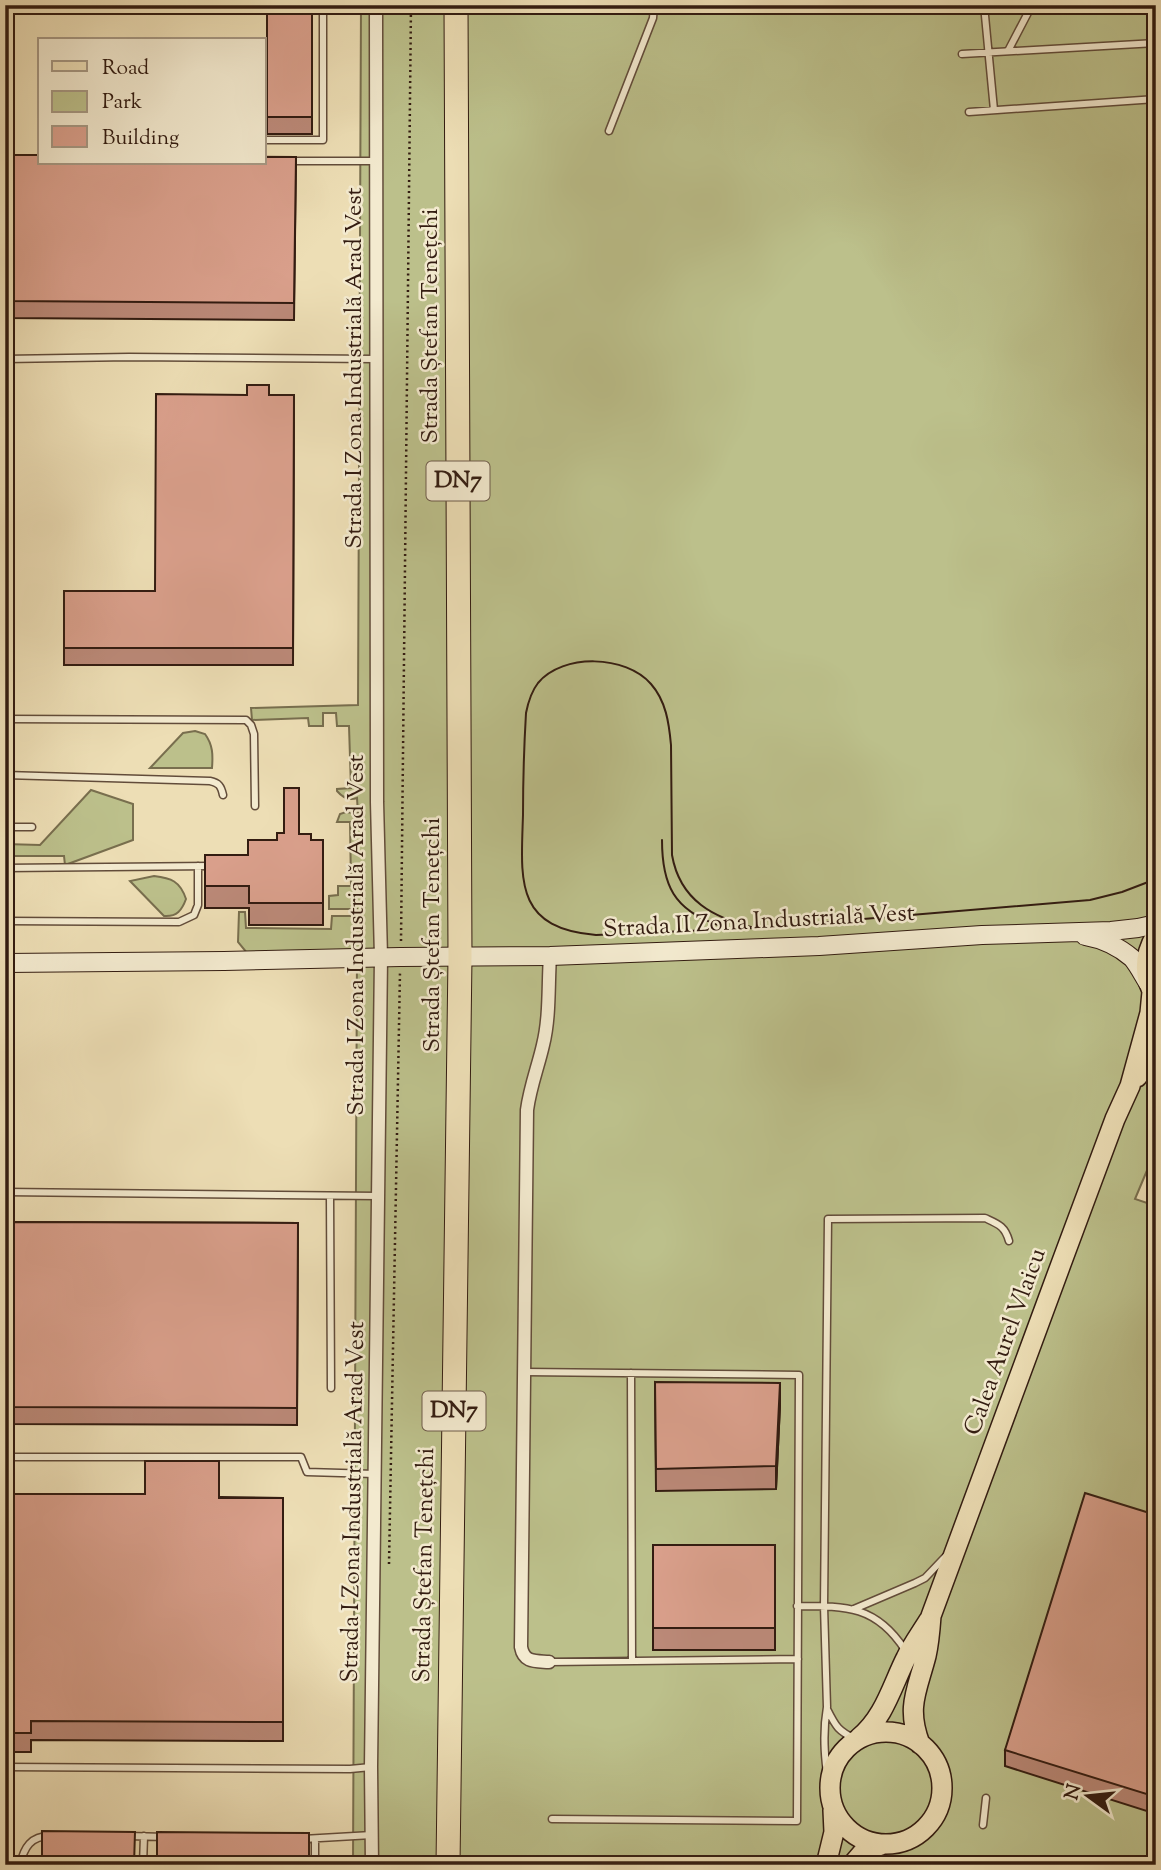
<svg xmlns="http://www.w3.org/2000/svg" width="1161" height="1870" font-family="'Sorts Mill Goudy',serif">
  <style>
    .green { fill: #bcc08b; stroke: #786e4e; stroke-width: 2 }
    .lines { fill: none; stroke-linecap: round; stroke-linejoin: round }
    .lane-casing { stroke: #624c3a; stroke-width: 9 }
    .street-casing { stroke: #624c3a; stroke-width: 15 }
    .secondary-casing { stroke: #331c11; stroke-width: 20 }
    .primary-casing { stroke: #331c11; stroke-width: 22 }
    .highway-casing { stroke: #331c11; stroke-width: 25 }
    .path { stroke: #331c11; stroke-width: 2.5; stroke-dasharray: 2 3.5; stroke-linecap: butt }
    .lane { stroke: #f3eacf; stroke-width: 6 }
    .street { stroke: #f3eacf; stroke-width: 12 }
    .secondary { stroke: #f3eacf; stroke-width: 18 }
    .primary { stroke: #eddeb5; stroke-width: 19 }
    .highway { stroke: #eddeb5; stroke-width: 23 }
    .tram { stroke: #331c11; stroke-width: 2 }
    .wall { fill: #bb8978; stroke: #331c11; stroke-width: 2 }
    .shaded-wall { fill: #986f61; stroke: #331c11; stroke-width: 2 }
    .building { fill: #d99f8b; stroke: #331c11; stroke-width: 2 }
    .labels { text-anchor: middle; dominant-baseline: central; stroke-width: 5; stroke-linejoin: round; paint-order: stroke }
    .shield { fill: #f3eacf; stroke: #6d5a4a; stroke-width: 2 }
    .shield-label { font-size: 23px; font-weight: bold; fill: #331c11 }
    .street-label { font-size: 24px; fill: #331c11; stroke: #f3eacf }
  </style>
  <rect width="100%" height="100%" fill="#eddeb5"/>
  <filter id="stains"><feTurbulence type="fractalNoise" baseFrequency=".00286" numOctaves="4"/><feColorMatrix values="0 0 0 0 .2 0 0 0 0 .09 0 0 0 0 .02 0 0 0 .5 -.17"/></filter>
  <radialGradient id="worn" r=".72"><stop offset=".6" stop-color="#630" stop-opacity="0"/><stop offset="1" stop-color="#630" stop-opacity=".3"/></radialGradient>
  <path class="green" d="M361,5H1156V1149L1135,1199L1156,1206V1865H353L357,952L247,953L238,942L239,912H245L246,928L331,929L332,916H357V909H329V896L338,895V886H351L350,822H337L340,814L346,812L358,814L357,798C349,801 343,798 337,791V789L351,788L349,726H337L336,713H323V726H309L308,718L252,720L251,708L358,705Z
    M195,731L205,734C213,745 213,755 212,768H150L183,733Z
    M91,790L133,804V840L65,865L64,856H5V844L40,845Z
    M154,876C171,878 180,881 186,899C182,910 177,917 164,916L130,881Z"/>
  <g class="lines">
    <defs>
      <path id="lane" d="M984,5L994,110
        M323,9L376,10
        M1008,51L1032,5
        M962,54L1156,43
        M969,112L1156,99
        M609,131L653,18L654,5
        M266,140H323V5
        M287,161H376
        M5,359L129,357L376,359
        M5,719L246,720L251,725L254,734L255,806
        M5,775L210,781C219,783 221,786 223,795
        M5,827H32
        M5,868L211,866
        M5,921L179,922L194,915L198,905V866
        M5,1192L378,1196
        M330,1196L331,1388
        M525,1372L799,1375L797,1821L552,1819
        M631,1373L632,1661
        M5,1457H301L307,1472L375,1474
        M797,1606C845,1606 876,1605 905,1650
        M854,1609L915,1583L925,1578L945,1557
        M549,1662L798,1659
        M827,1709C836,1727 838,1731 857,1740
        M5,1767L350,1769L371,1767
        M830,1793C825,1764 822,1736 827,1707L824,1606L828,1219L985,1218C998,1224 1005,1226 1009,1241
        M983,1825L986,1798
        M128,1836L166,1837
        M303,1839L372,1835
        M315,1839V1865
        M20,1865C24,1847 31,1836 50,1836
        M143,1865L144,1836"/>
      <path id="street" d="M549,1662C535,1661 524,1663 521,1647L527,1110C530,1087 538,1067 543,1045C550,1017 548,985 550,956
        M372,1865L371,1767L381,957L377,802L376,5"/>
      <path id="secondary" d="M1085,936C1102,939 1119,947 1132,958C1138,965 1143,975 1148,983
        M5,963L224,961L400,957L550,956L819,946L982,935L1111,931L1138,928L1156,924"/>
      <path id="primary" d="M1156,935C1143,957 1143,977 1156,998
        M1137,1077L1156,1052
        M830 1788a56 56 0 1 1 112 0a56 56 0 1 1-112 0Z
        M859,1738C884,1718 892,1686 906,1658C912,1645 921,1633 929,1620
        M920,1744C906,1707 917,1691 926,1656C929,1643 930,1630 931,1616L1061,1264L1115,1119L1130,1086L1150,1013L1152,992
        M826,1865L834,1832L833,1810
        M852,1865L864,1851L881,1845"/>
      <path id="highway" d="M448,1865L460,957L456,5"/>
    </defs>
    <use href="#lane" class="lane-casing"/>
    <use href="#street" class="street-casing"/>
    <use href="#secondary" class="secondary-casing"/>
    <use href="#primary" class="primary-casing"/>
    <use href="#highway" class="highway-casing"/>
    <path class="path" d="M401,941L411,5
      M389,1564L400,972"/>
    <use href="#lane" class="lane"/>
    <use href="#street" class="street"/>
    <use href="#secondary" class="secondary"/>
    <use href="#primary" class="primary"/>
    <use href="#highway" class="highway"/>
    <path class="tram" d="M662,840C662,885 674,910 718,925
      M755,928C714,918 680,901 672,855L671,745C669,723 666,701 651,684C626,655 563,653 538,683C531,692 528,703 526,713C524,747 523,781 523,815C521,880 514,928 596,935L755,928L1090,900L1122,892L1156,879"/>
  </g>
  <path class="wall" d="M267,5H312V134H267Z
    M5,155L296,157L294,320L5,318Z
    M269,395H294L293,665H64V591H155Z
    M299,834L311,840H323V925H249V908H205V855H248L277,840Z
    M5,1222L298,1223L297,1425L5,1424Z
    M655,1382L780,1405L776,1489L656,1491Z
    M5,1494L283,1498V1741L31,1740V1752H5Z
    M1156,1515V1814L1005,1766V1750Z
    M653,1545H775V1650H653Z"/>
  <path class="shaded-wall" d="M780,1383V1405L776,1489V1466Z"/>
  <path class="building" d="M267,5H312V117H267Z
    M5,155H40V163H264V157H296L294,303L5,301Z
    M247,385H269V395H294L293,648H64V591H155L156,394L247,395Z
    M284,788H299V834H311V840H323V903H249V886H205V855H248V840H277V833H284Z
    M5,1222L298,1223L297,1408L5,1407Z
    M655,1382L780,1383L776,1466L656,1469Z
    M145,1461H219V1498H283V1722L31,1721V1733H5V1494H145Z
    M1085,1493L1156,1515V1797L1005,1750Z
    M653,1545H775V1628H653Z
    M42,1831L135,1832L134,1865H42Z
    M157,1832L309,1833V1865H157Z"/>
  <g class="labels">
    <g class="shield">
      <rect x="426.5" y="461.5" width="63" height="39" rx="5"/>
      <rect x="422.5" y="1391.5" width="63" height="39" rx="5"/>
    </g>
    <g class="shield-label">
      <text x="458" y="481">DN7</text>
      <text x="454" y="1411">DN7</text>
    </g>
    <g class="street-label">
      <text transform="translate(431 326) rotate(-90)">Strada Ștefan Tenețchi</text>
      <text transform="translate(355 368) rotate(-90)">Strada I Zona Industrială Arad Vest</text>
      <text transform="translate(759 922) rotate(-3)">Strada II Zona Industrială Vest</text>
      <text transform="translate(357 935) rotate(-90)">Strada I Zona Industrială Arad Vest</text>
      <text transform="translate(433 935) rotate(-90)">Strada Ștefan Tenețchi</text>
      <text transform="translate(1006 1342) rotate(-70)">Calea Aurel Vlaicu</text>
      <text transform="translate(354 1502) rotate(-89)">Strada I Zona Industrială Arad Vest</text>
      <text transform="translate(425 1565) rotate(-89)">Strada Ștefan Tenețchi</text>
    </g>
  </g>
  <rect width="1161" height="1870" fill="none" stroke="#eddeb5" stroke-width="28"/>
  <rect x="7" y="7" width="1147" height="1856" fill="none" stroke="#331c11" stroke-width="3.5"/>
  <rect x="14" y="14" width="1133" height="1842" fill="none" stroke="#331c11" stroke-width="2"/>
  <rect x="38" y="38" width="228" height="126" fill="#f3eacf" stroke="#a69883" stroke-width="2"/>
  <rect x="52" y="61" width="35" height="10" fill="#eddeb5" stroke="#a69883" stroke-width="2"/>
  <text x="102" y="74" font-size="21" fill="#331c11">Road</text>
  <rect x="52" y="91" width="35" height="21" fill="#bcc08b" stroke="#a69883" stroke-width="2"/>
  <text x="102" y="108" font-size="21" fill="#331c11">Park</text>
  <rect x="52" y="126" width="35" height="21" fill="#d99f8b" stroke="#a69883" stroke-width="2"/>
  <text x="102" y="144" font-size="21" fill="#331c11">Building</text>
  <g transform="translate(1088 1796) rotate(285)" stroke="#f3eacf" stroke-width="5" paint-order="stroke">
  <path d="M0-5L12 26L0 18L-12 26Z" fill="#331c11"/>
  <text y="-10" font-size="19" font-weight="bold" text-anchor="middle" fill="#331c11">N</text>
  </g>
  <rect width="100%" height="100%" filter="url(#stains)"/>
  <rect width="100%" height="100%" fill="url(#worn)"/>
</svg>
